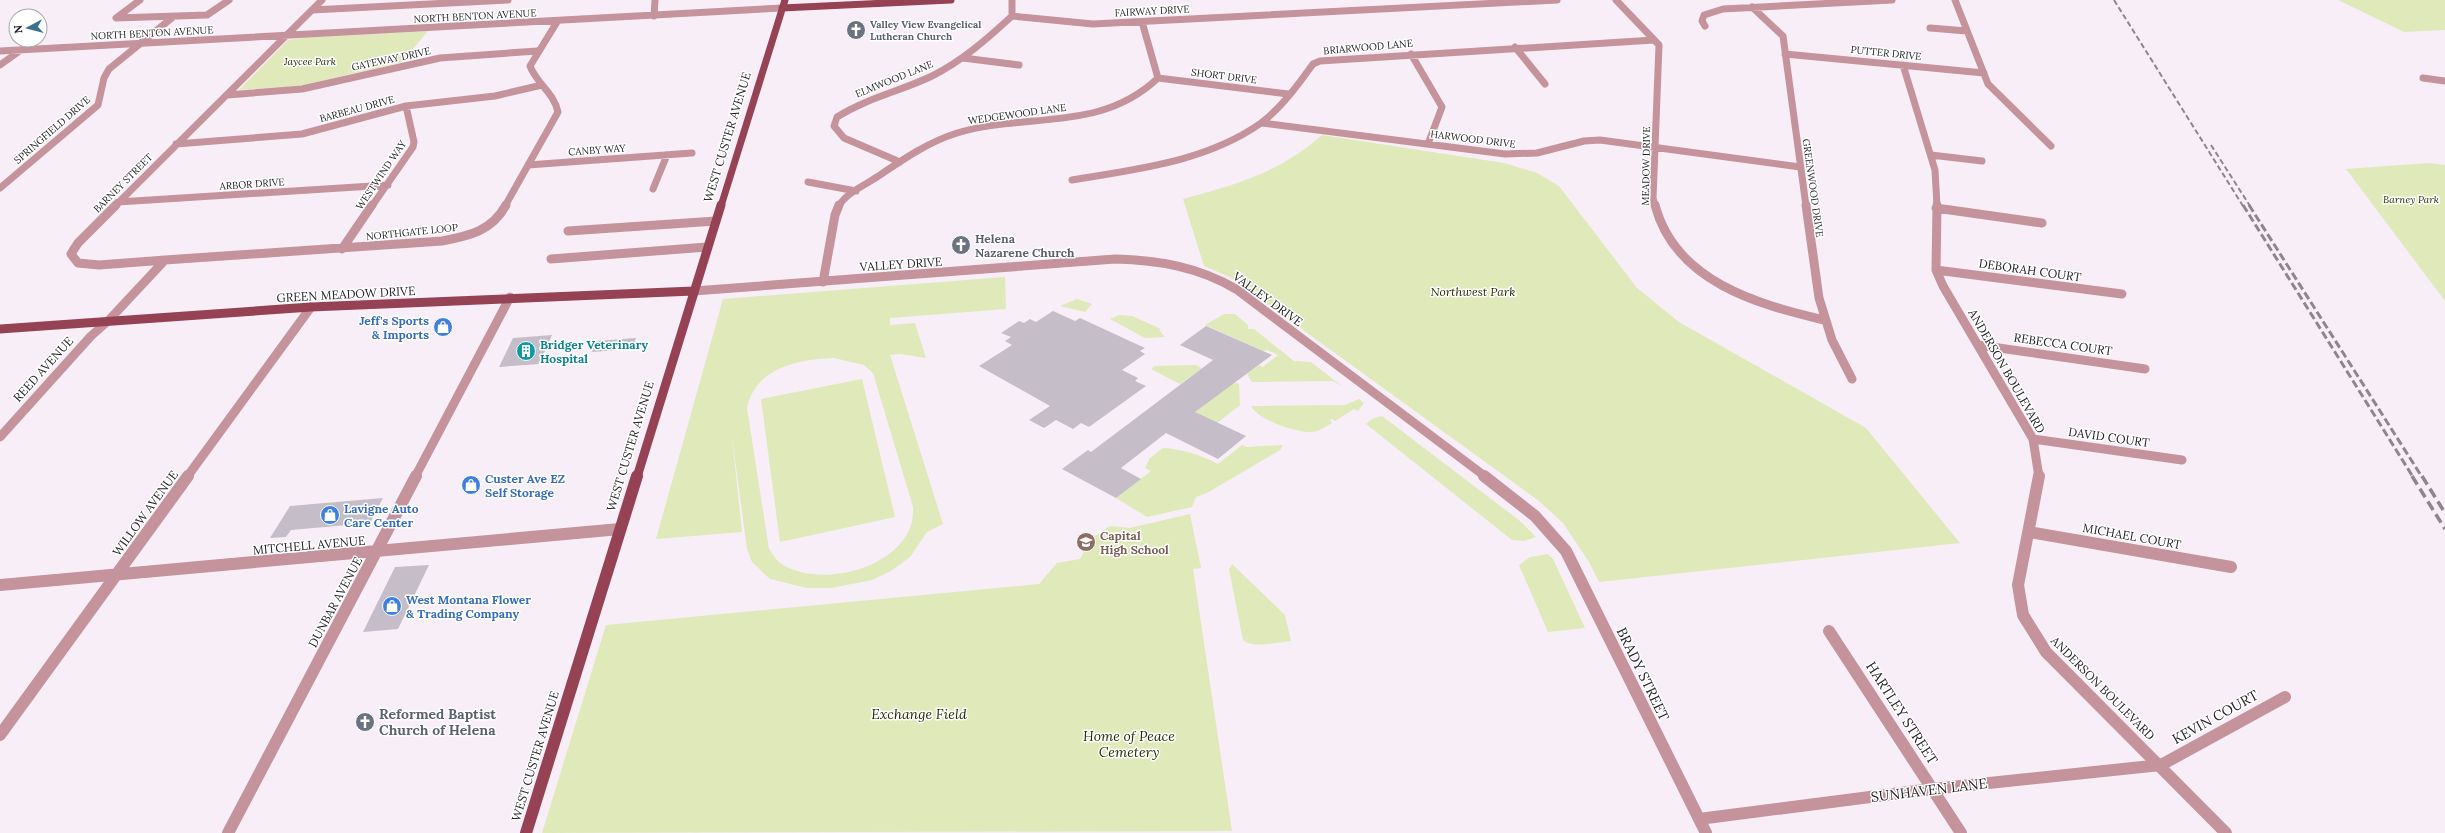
<svg xmlns="http://www.w3.org/2000/svg" width="2445" height="833" font-family="Lora,serif">
  <style>
    .green { fill: #dfe9b9; fill-rule: evenodd }
    .building { fill: #c5bdc7 }
    .lines { fill: none; stroke-linecap: round; stroke-linejoin: round }
    .minor-far2 { stroke: #c5939b; stroke-width: 7 }
    .minor-far1 { stroke: #c5939b; stroke-width: 9 }
    .minor { stroke: #c5939b; stroke-width: 12 }
    .major-far2 { stroke: #964255; stroke-width: 7 }
    .major-far1 { stroke: #964255; stroke-width: 9 }
    .major { stroke: #964255; stroke-width: 12 }
    .rail-far2 { stroke: #8d878d; stroke-width: 2; stroke-dasharray: 5.5 3; stroke-linecap: butt }
    .rail-far1 { stroke: #8d878d; stroke-width: 3; stroke-dasharray: 8 3.5; stroke-linecap: butt }
    .rail { stroke: #8d878d; stroke-width: 3.5; stroke-dasharray: 10 5; stroke-linecap: butt }
    .labels { text-anchor: middle; dominant-baseline: central; stroke-width: 3; stroke-linejoin: round; paint-order: stroke }
    .far-street-label { font-size: 10px; fill: #262326; stroke: #fff }
    .far-worship-label { font-size: 10px; font-weight: bold; fill: #5b616d; stroke: #fff; text-anchor: start }
    .far-park-label { font-size: 10px; font-style: italic; fill: #282d03; stroke: #fff }
    .street-label { font-size: 12px; fill: #262326; stroke: #fff }
    .worship-label { font-size: 12px; font-weight: bold; fill: #5b616d; stroke: #fff; text-anchor: start }
    .park-label { font-size: 12px; font-style: italic; fill: #282d03; stroke: #fff }
    .shop-label { font-size: 12px; font-weight: bold; fill: #366cbe; stroke: #fff; text-anchor: start }
    .culture-label { font-size: 12px; font-weight: bold; fill: #0d838f; stroke: #fff; text-anchor: start }
    .education-label { font-size: 12px; font-weight: bold; fill: #785e54; stroke: #fff; text-anchor: start }
    .near-street-label { font-size: 14px; fill: #262326; stroke: #fff }
    .near-worship-label { font-size: 14px; font-weight: bold; fill: #5b616d; stroke: #fff; text-anchor: start }
    .near-park-label { font-size: 14px; font-style: italic; fill: #282d03; stroke: #fff }
  </style>
  <rect width="100%" height="100%" fill="#f8eef8"/>
  <path class="green" d="M2338,0H2445V30L2404,32Z
    M428,31L402,62L299,86L239,90L288,40L302,38Z
    M1322,135L1504,163L1537,173L1559,186L1637,288L1679,322L1866,428L1960,543L1599,582L1589,562L1563,523L1539,501L1230,277L1204,266L1183,199C1238,184 1279,173 1322,135Z
    M2429,163L2445,165V301L2346,169Z
    M1005,277L1006,309L890,318V325L915,323L926,358L900,354L890,355L943,524L927,532L910,557L891,571L872,580L831,588H807L770,579L752,562L747,549L732,437L742,532L656,539L723,299ZM834,358L864,365L873,373L913,507C917,565 822,592 780,563C776,560 772,553 769,549L747,408C755,368 798,359 834,358Z
    M1077,299L1092,304L1085,312L1060,306Z
    M1224,314H1235L1248,325V329H1254L1294,361L1311,362L1343,387L1333,381L1252,382L1247,374L1259,365L1263,367L1278,355L1267,350L1263,351L1205,325Z
    M1119,315L1132,316L1161,329L1159,330L1165,337L1145,338L1110,319Z
    M1196,365L1202,368L1180,384L1151,369L1155,366Z
    M862,379L895,517L780,542L761,399Z
    M1233,382L1239,384L1240,405L1217,423L1195,412Z
    M1359,399L1364,403L1358,411L1354,409L1335,421L1332,419L1330,420L1332,423C1326,426 1320,431 1313,432C1297,433 1258,420 1251,406L1345,405Z
    M1382,416L1520,521L1536,537L1524,541L1512,540L1366,424L1372,419Z
    M1242,445L1246,447L1283,445L1280,450L1207,493L1196,497L1192,507L1147,517L1116,498L1151,471L1145,468L1150,458L1163,448C1183,449 1200,455 1218,464Z
    M1190,514L1201,568L1193,569L1232,831L542,833L606,625L1039,584L1057,563L1080,559L1092,538L1110,526L1130,528Z
    M1548,554L1553,559L1585,628L1548,632L1519,565L1530,557Z
    M1232,564L1285,615L1291,641C1278,642 1253,649 1243,640L1229,569Z"/>
  <path class="building" d="M1053,311L1075,321L1080,318L1145,348L1140,351L1145,354L1122,370L1138,378L1135,381L1146,386L1089,427L1081,423L1073,429L1056,420L1044,428L1029,420L1050,406L979,366L1012,345L1005,341L1011,337L1001,333L1019,321L1024,323L1030,319L1036,322Z
    M1206,326L1272,355L1195,412L1246,436L1218,459L1166,433L1121,468L1141,479L1116,498L1062,469L1088,450L1091,452L1213,360L1180,345Z
    M552,335L539,364L499,367L513,338Z
    M636,338L632,349L592,352L597,341Z
    M383,498L370,523L291,530L286,537L270,538L290,506Z
    M429,565L398,629L363,632L395,567Z"/>
  <g class="lines">
    <path class="minor-far2" d="M140,0L116,18L207,15L229,0
      M1616,0L1659,45L1653,198L1655,206
      M1955,0L1988,84L2051,146
      M1752,7L1783,36L1806,206
      M312,10L508,0
      M654,16L655,0
      M1012,16L1093,24L1557,0
      M1705,26L1702,21L1704,15L1723,9L1892,0
      M1930,28L1967,31
      M1515,47L1545,84
      M0,51L782,8
      M1411,54L1442,107L1428,144
      M1785,54L1984,73
      M963,58L1019,65
      M0,65L21,50
      M1903,65L1935,170L1937,206
      M1158,78L1288,94
      M2423,78L2445,81
      M227,95L302,89L440,58L537,51
      M1262,123L1505,154L1537,153L1584,141L1600,140L1800,167
      M176,144L302,134L406,106L495,96L542,85
      M1931,155L1982,161
      M900,162L844,138L834,126L837,117C867,98 901,91 932,76C962,61 987,39 1012,16V0
      M528,165L692,153
      M1072,180C1136,169 1206,162 1261,123C1281,108 1298,85 1313,64L1320,61L1654,40
      M808,182L856,191
      M0,188L98,105L104,78L109,69L173,17
      M653,189L667,155
      M118,202L388,185
      M115,206L322,0
      M372,206L413,147L414,142L406,106
      M505,206L558,112C554,93 537,84 530,66L557,22
      M839,206C846,193 865,185 877,177C902,160 928,142 957,133C1027,112 1100,133 1158,78L1142,22"/>
    <path class="minor-far1" d="M1655,205C1675,281 1756,304 1824,320
      M1806,205L1819,298L1832,340L1852,379
      M1937,205L1936,270L1943,286L2033,439L2039,477
      M1936,208L2042,223
      M568,231L716,221
      M342,249L372,205
      M551,259L707,247
      M165,260L442,241C469,236 492,231 506,205
      M1936,270L2122,294
      M823,282L835,215L839,205
      M694,291L1115,259C1159,260 1198,267 1236,289L1486,477
      M1978,345L2145,369
      M0,437L91,336L108,321L165,260L99,265L78,263L71,254L78,243L116,205
      M2033,439L2182,460
      M187,477L311,307
      M415,477L510,297"/>
    <path class="minor" d="M1484,476L1535,516L1566,551L1706,833
      M2039,476L2018,585L2023,615L2046,652L2226,833
      M2029,532L2231,567
      M0,585L620,529
      M1829,631L1961,833
      M0,735L188,476
      M1699,819L1932,789L2161,765L2285,697
      M228,833L416,476"/>
    <path class="major-far2" d="M782,8L951,0
      M721,206L785,0"/>
    <path class="major-far1" d="M0,329L311,307L694,291
      M637,477L721,205"/>
    <path class="major" d="M526,833L637,476"/>
    <path class="rail-far2" d="M2114,0L2243,206
      M2211,145L2250,206"/>
    <path class="rail-far1" d="M2243,205L2413,477
      M2249,205L2422,477"/>
    <path class="rail" d="M2412,476L2445,529
      M2422,476L2445,513"/>
  </g>
  <defs>
    <symbol id="church-disc" viewBox="-11 -11 22 22"><circle r="9.5" fill="#6b7280" stroke="#fff"/><path d="M-1.2-6h2.4v3.5h3.3v2.4h-3.3V6h-2.4V-.1h-3.3v-2.4h3.3Z" fill="#fff"/></symbol>
    <symbol id="shop-disc" viewBox="-11 -11 22 22"><circle r="9.5" fill="#3f7fe0" stroke="#fff"/><path d="M-5-2.5h2.3a2.7 3.5 0 0 1 5.4 0H5L5.5 6h-11ZM-1.5-2.5h3a1.5 2.3 0 0 0-3 0Z" fill="#fff"/></symbol>
    <symbol id="building-disc" viewBox="-11 -11 22 22"><circle r="9.5" fill="#0f9aa8" stroke="#fff"/><path d="M-4-6H4V6H1V3H-1V6H-4ZM-2.5-4.3h1.7v1.8h-1.7ZM.8-4.3h1.7v1.8H.8ZM-2.5-1h1.7V.8h-1.7ZM.8-1h1.7V.8H.8Z" fill="#fff"/></symbol>
    <symbol id="school-disc" viewBox="-11 -11 22 22"><circle r="9.5" fill="#8d6e63" stroke="#fff"/><path d="M0-5L7-2L0 1L-7-2ZM-4 1L0 2.5L4 1V4Q0 6-4 4Z" fill="#fff"/></symbol>
  </defs>
  <g fill-rule="evenodd">
    <use href="#church-disc" x="845" y="19" width="22" height="22"/>
    <use href="#church-disc" x="950" y="234" width="22" height="22"/>
    <use href="#shop-disc" x="432" y="316" width="22" height="22"/>
    <use href="#building-disc" x="515" y="340" width="22" height="22"/>
    <use href="#shop-disc" x="460" y="474" width="22" height="22"/>
    <use href="#shop-disc" x="319" y="504" width="22" height="22"/>
    <use href="#school-disc" x="1075" y="531" width="22" height="22"/>
    <use href="#shop-disc" x="381" y="595" width="22" height="22"/>
    <use href="#church-disc" x="354" y="711" width="22" height="22"/>
  </g>
  <g class="labels">
    <g class="far-street-label">
      <text transform="translate(1152 11) rotate(-3)">FAIRWAY DRIVE</text>
      <text transform="translate(475 16) rotate(-3)">NORTH BENTON AVENUE</text>
      <text transform="translate(152 33) rotate(-3)">NORTH BENTON AVENUE</text>
      <text transform="translate(1368 47) rotate(-5)">BRIARWOOD LANE</text>
      <text transform="translate(1886 53) rotate(6)">PUTTER DRIVE</text>
      <text transform="translate(391 59) rotate(-12)">GATEWAY DRIVE</text>
      <text transform="translate(1224 76) rotate(7)">SHORT DRIVE</text>
      <text transform="translate(894 79) rotate(-22)">ELMWOOD LANE</text>
      <text transform="translate(357 109) rotate(-15)">BARBEAU DRIVE</text>
      <text transform="translate(1017 114) rotate(-8)">WEDGEWOOD LANE</text>
      <text transform="translate(52 130) rotate(-41)">SPRINGFIELD DRIVE</text>
      <text transform="translate(1473 139) rotate(7)">HARWOOD DRIVE</text>
      <text transform="translate(597 150) rotate(-4)">CANBY WAY</text>
      <text transform="translate(1646 166) rotate(-89)">MEADOW DRIVE</text>
      <text transform="translate(381 175) rotate(-56)">WESTWIND WAY</text>
      <text transform="translate(123 183) rotate(-45)">BARNEY STREET</text>
      <text transform="translate(252 184) rotate(-4)">ARBOR DRIVE</text>
      <text transform="translate(1813 188) rotate(82)">GREENWOOD DRIVE</text>
      <text transform="translate(412 232) rotate(-6)">NORTHGATE LOOP</text>
    </g>
    <g class="far-worship-label">
      <text x="870" y="24">Valley View Evangelical<tspan x="870" dy="12">Lutheran Church</tspan></text>
    </g>
    <g class="far-park-label">
      <text x="310" y="61">Jaycee Park</text>
      <text x="2411" y="199">Barney Park</text>
    </g>
    <g class="street-label">
      <text transform="translate(727 137) rotate(-73)">WEST CUSTER AVENUE</text>
      <text transform="translate(901 264) rotate(-4)">VALLEY DRIVE</text>
      <text transform="translate(2030 270) rotate(8)">DEBORAH COURT</text>
      <text transform="translate(346 294) rotate(-3)">GREEN MEADOW DRIVE</text>
      <text transform="translate(1268 299) rotate(36)">VALLEY DRIVE</text>
      <text transform="translate(2063 344) rotate(8)">REBECCA COURT</text>
      <text transform="translate(43 369) rotate(-48)">REED AVENUE</text>
      <text transform="translate(2007 371) rotate(60)">ANDERSON BOULEVARD</text>
      <text transform="translate(2109 437) rotate(8)">DAVID COURT</text>
      <text transform="translate(630 446) rotate(-73)">WEST CUSTER AVENUE</text>
      <text transform="translate(145 513) rotate(-54)">WILLOW AVENUE</text>
      <text transform="translate(2132 536) rotate(10)">MICHAEL COURT</text>
      <text transform="translate(309 545) rotate(-5)">MITCHELL AVENUE</text>
      <text transform="translate(335 602) rotate(-62)">DUNBAR AVENUE</text>
      <text transform="translate(2103 688) rotate(45)">ANDERSON BOULEVARD</text>
      <text transform="translate(535 756) rotate(-73)">WEST CUSTER AVENUE</text>
    </g>
    <g class="worship-label">
      <text x="975" y="238">Helena<tspan x="975" dy="14">Nazarene Church</tspan></text>
    </g>
    <g class="park-label">
      <text x="1473" y="291">Northwest Park</text>
    </g>
    <g class="shop-label">
      <text x="429" y="320" text-anchor="end">Jeff's Sports<tspan x="429" dy="14">&amp; Imports</tspan></text>
      <text x="485" y="478">Custer Ave EZ<tspan x="485" dy="14">Self Storage</tspan></text>
      <text x="344" y="508">Lavigne Auto<tspan x="344" dy="14">Care Center</tspan></text>
      <text x="406" y="599">West Montana Flower<tspan x="406" dy="14">&amp; Trading Company</tspan></text>
    </g>
    <g class="culture-label">
      <text x="540" y="344">Bridger Veterinary<tspan x="540" dy="14">Hospital</tspan></text>
    </g>
    <g class="education-label">
      <text x="1100" y="535">Capital<tspan x="1100" dy="14">High School</tspan></text>
    </g>
    <g class="near-street-label">
      <text transform="translate(1643 674) rotate(64)">BRADY STREET</text>
      <text transform="translate(1902 713) rotate(57)">HARTLEY STREET</text>
      <text transform="translate(2215 717) rotate(-29)">KEVIN COURT</text>
      <text transform="translate(1929 790) rotate(-7)">SUNHAVEN LANE</text>
    </g>
    <g class="near-worship-label">
      <text x="379" y="714">Reformed Baptist<tspan x="379" dy="16">Church of Helena</tspan></text>
    </g>
    <g class="near-park-label">
      <text x="919" y="714">Exchange Field</text>
      <text x="1129" y="736">Home of Peace<tspan x="1129" dy="16">Cemetery</tspan></text>
    </g>
  </g>
  <g transform="translate(28 28) rotate(263)"><circle r="19" fill="#ffffff" stroke="#a8a7a8"/>
  <path d="M0-3L7 15L0 10L-7 15Z" fill="#3a728c"/>
  <text y="-6" font-size="11" font-weight="bold" text-anchor="middle" fill="#262326">N</text>
  </g>
</svg>
